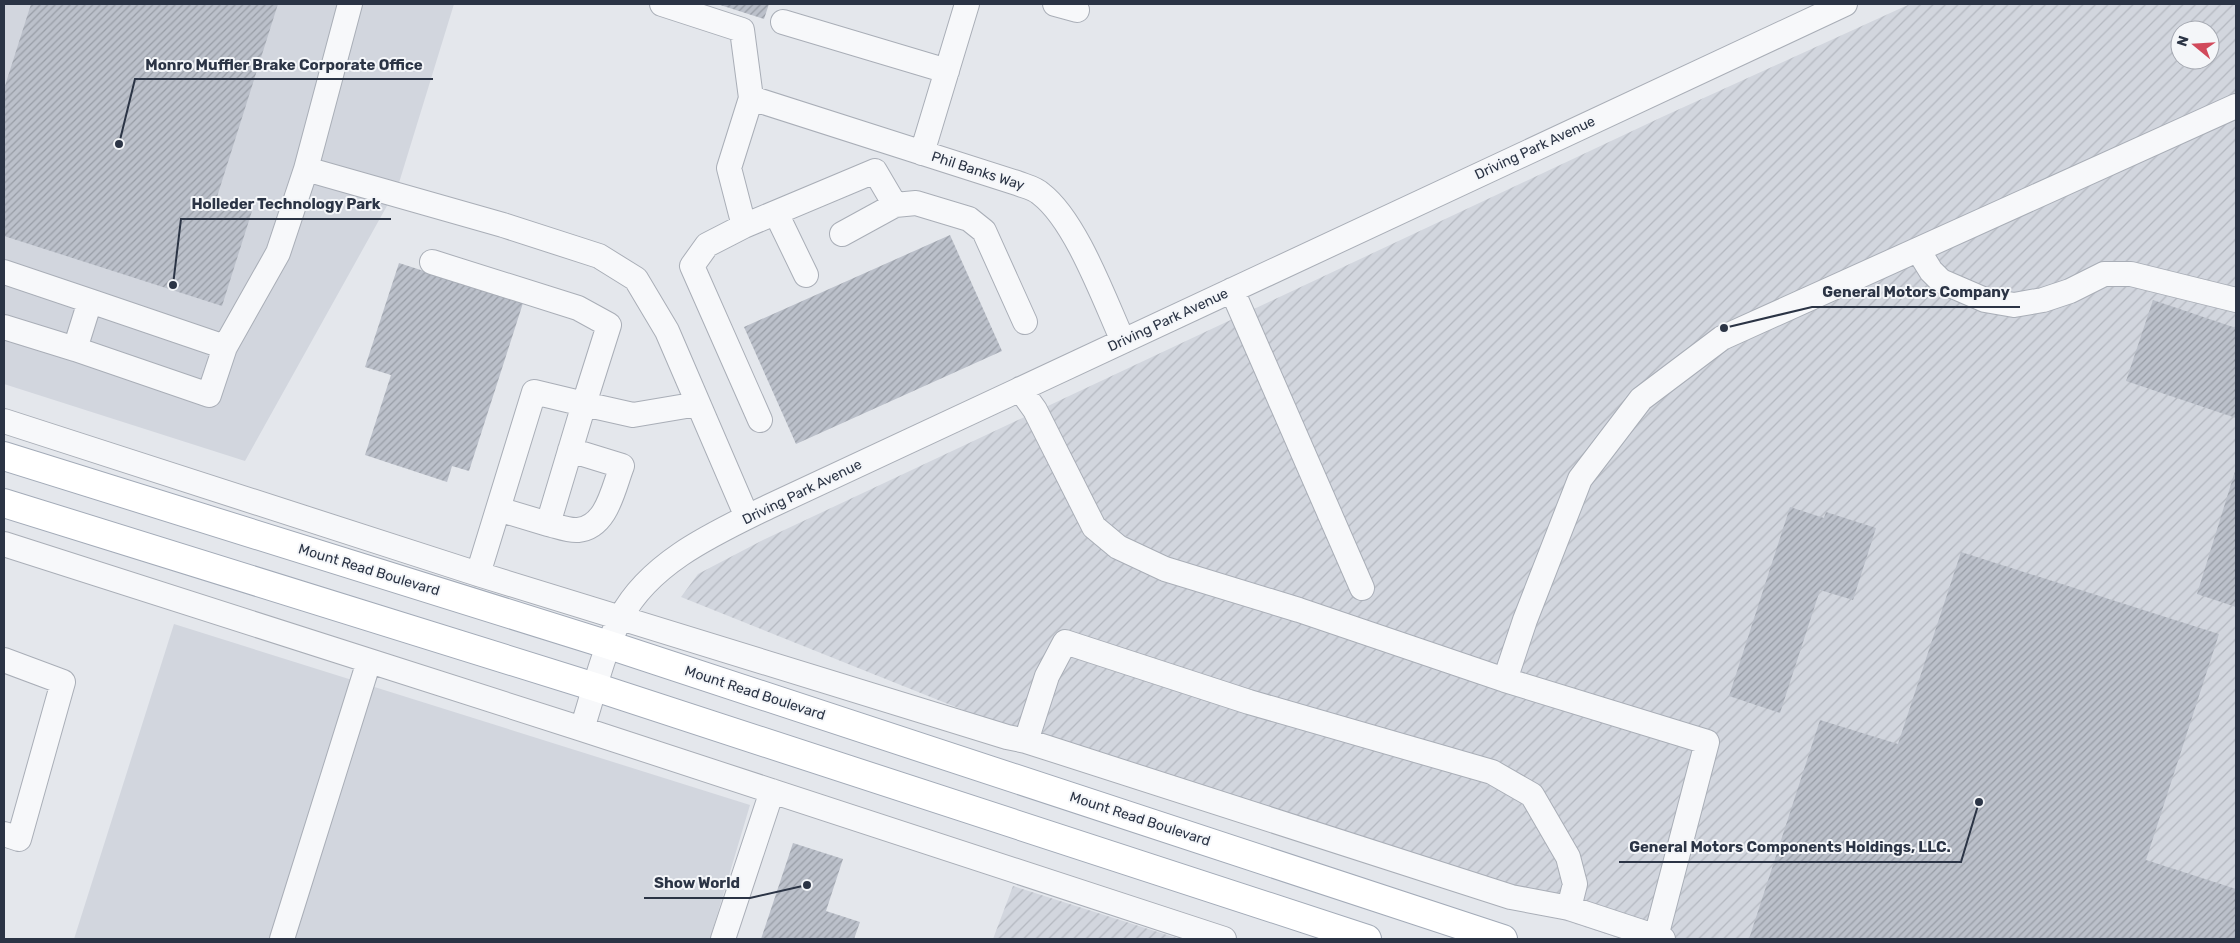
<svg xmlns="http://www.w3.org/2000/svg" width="2240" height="943" font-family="Rubik,sans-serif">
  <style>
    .built { fill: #d2d6de }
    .industrial { fill: url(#industrial-furrows); fill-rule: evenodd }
    .building { fill: url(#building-hatch) }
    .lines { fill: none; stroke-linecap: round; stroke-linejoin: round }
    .minor-casing { stroke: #a9aeb7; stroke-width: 26 }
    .major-casing { stroke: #a3abb8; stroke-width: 30 }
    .minor { stroke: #f7f8fa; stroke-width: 24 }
    .major { stroke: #fff; stroke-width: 28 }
    .labels { text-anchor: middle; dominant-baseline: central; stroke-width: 4; stroke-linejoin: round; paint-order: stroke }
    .street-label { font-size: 14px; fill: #2b3445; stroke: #f4f6f9 }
    .leader { fill: none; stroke: #2b3445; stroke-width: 2 }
    .callout-dot { fill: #2b3445; stroke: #f4f6f9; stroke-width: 2 }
    .callout-label { font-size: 15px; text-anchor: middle; font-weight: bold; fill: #2b3445; stroke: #f4f6f9; stroke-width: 4; stroke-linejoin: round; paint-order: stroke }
  </style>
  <defs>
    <pattern id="industrial-furrows" width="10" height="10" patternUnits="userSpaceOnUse" patternTransform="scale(1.25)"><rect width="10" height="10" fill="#d2d6de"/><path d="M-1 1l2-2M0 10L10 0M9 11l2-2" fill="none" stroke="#b4b8c0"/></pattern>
    <pattern id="building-hatch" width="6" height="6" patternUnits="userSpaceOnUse" patternTransform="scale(1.25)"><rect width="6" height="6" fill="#bbc0ca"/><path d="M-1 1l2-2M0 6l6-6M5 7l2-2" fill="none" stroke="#989da6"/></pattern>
  </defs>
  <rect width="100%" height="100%" fill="#e4e7ec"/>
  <path class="built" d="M4,4H454L398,186L245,461L4,384Z
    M174,624L750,805L710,939H74Z"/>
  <path class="industrial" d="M1910,4H2236V939H1622L1183,798L681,597L698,574L763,540L1662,117ZM2180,30H2210V60H2180Z
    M1013,886L1180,939H993Z"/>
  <path class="building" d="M31,4H278L216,200L252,211L222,306L4,236V89Z
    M717,4H769L764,19Z
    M950,235L1002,351L796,444L744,327Z
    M399,263L523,303L469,471L452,466L447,482L365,455L391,375L365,367Z
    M2153,300L2236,328V418L2126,381Z
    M2236,468V607L2197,594Z
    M1790,507L1824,518L1826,512L1876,528L1853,600L1820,590L1780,713L1729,696Z
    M1961,552L2219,634L2146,860L2236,889V939H1749L1820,720L1898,744Z
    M793,843L843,859L826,911L860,922L854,939H761Z"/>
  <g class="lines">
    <defs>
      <path id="minor" d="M350,4L306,169L503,225L599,256L636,279L667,331L747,517
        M662,4L742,30L751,98L729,168L744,226L707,245L692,266L760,420
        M1055,4L1077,10
        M783,22L947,71
        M751,98L1017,183C1024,186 1035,188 1041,194C1076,221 1104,299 1123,341
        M922,153L967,4
        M776,213L806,275
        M744,226L875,171L895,205L916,203L969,219L984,231L1025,322
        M842,234L895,205
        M1918,250L1931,271L1941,281L1985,300L2014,305L2043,300L2070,291L2104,274H2131L2236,300
        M432,262L578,308L609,325L584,404L633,415L698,404
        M4,272L90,301L75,349L4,327
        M1232,290L1362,588
        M225,347L278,253L306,169
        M75,349L209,395L225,347L90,301
        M1020,389L1035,410L1094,527L1118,547L1165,569L1299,610L1505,680L1525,620L1580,479L1641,399L1722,338L2236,106
        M4,421L478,574L1007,737L1026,741
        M548,524C557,526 569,531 578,530C607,527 613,489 622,466L570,450
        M4,544L582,729L1224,939
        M478,574L534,392L584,404L548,524L498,509
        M4,660L63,682L19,839L4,834
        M1505,680L1707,742L1656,937
        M582,729C594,692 603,651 621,617C650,562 715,533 768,507L1845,4
        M1569,908L1575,884L1568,857L1532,795L1492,772L1249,702L1065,642L1047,676L1026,741L1511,897L1569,908L1663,939
        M282,939L369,661
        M723,939L772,791"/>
      <path id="major" d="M4,456L609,645L1503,939
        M4,503L595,687L1367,939"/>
    </defs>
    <use href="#minor" class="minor-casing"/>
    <use href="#major" class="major-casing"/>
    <use href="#minor" class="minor"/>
    <use href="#major" class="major"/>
  </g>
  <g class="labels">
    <g class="street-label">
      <text transform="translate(1535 148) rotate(-25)">Driving Park Avenue</text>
      <text transform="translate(978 171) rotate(18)">Phil Banks Way</text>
      <text transform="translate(1168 320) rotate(-25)">Driving Park Avenue</text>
      <text transform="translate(802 492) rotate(-26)">Driving Park Avenue</text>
      <text transform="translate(369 570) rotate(17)">Mount Read Boulevard</text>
      <text transform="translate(755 693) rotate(18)">Mount Read Boulevard</text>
      <text transform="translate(1140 819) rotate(18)">Mount Read Boulevard</text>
    </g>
  </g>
  <path class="leader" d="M119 144L135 79H433M173 285L181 219H391M1724 328L1812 307H2020M1979 802L1961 862H1619M807 885L750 898H644"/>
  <g class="callout-dot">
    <circle cx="119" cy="144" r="5"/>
    <circle cx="173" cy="285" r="5"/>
    <circle cx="1724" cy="328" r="5"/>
    <circle cx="1979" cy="802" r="5"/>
    <circle cx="807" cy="885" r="5"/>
  </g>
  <g class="callout-label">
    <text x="284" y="70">Monro Muffler Brake Corporate Office</text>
    <text x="286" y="209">Holleder Technology Park</text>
    <text x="1916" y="297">General Motors Company</text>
    <text x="1790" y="852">General Motors Components Holdings, LLC.</text>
    <text x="697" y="888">Show World</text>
  </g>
  <rect width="2240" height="943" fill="none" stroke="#2b3445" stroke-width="10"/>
  <g transform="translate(2195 45) rotate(288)"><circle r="24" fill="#f4f6f9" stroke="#a4a8b1"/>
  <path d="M0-4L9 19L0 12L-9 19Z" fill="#d1495b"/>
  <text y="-8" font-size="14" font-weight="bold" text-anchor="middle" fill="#2b3445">N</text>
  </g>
</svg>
